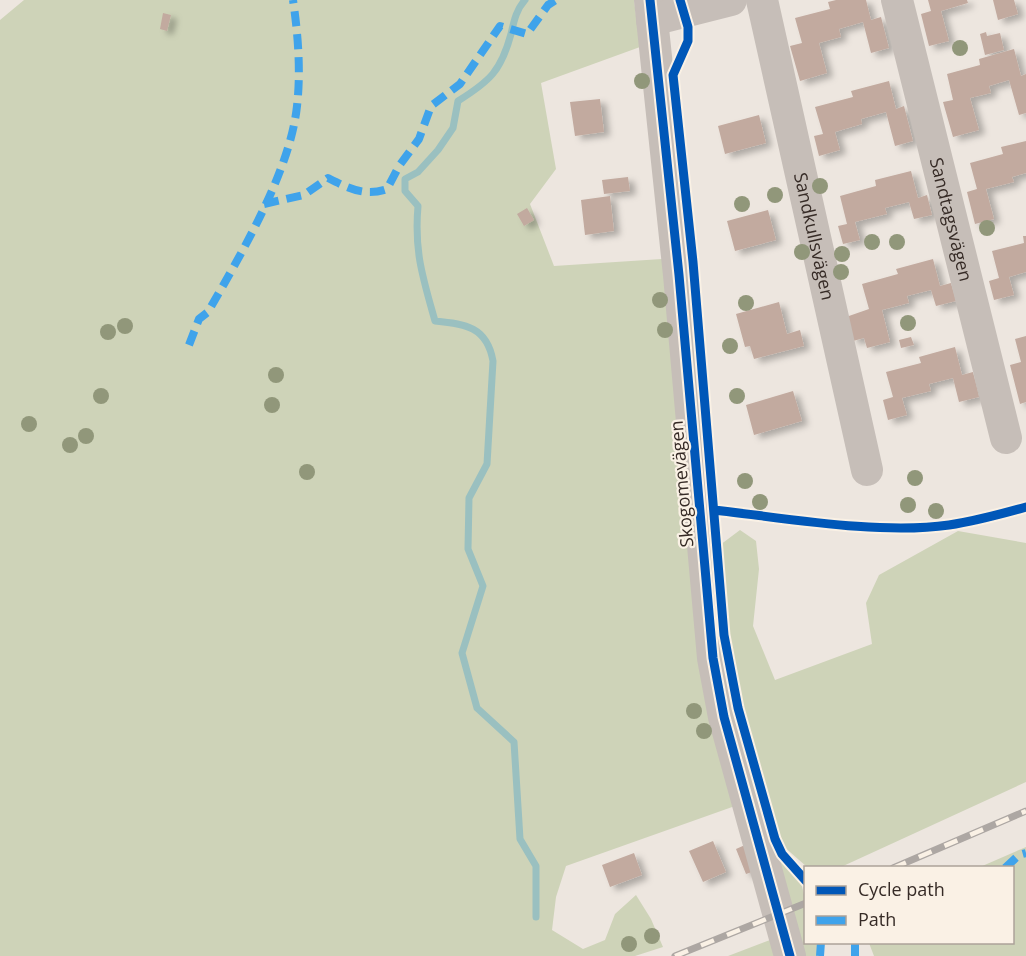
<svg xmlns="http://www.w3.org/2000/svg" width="1026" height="956" font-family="'Open Sans',sans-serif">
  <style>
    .green { fill: #ced3b8 }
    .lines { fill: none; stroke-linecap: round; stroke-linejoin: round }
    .stream { stroke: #9ac0c0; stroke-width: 7 }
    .building { fill: #c2aa9f; filter: url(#shadow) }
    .minor { stroke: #c6beb8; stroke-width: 32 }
    .rail-casing { stroke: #ada7a3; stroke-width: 7 }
    .rail { stroke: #faf1e5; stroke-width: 4.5; stroke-dasharray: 14; stroke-linecap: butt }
    .quiet { stroke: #3fa3eb; stroke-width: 8; stroke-dasharray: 15 8; stroke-linecap: butt }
    .cycleway-casing { stroke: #faf1e5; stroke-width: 13 }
    .cycleway { stroke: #0057b8; stroke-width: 9 }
    .tree { fill: #91977a }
    .labels { text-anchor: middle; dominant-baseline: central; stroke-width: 4.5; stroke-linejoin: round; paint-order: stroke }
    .street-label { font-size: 18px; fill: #362b26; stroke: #faf1e5 }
  </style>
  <defs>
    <filter id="shadow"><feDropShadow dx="6" dy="4" stdDeviation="3" flood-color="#0004"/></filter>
  </defs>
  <rect width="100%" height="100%" fill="#ede6df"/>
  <path class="green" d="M24,0H634L640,47L541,83L556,169L530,204L554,266L662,259L735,806L566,866L556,897L552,930L583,949L605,940L615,914L636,895L651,919L663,947L635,956H0V20Z
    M740,530L756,541L759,569L753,626L775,680L872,644L866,603L879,575L958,531L1026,543V782L841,867H807L782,845L743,709L734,675L720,545Z
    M1026,847V956H874L869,943L1012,942V868L980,867Z
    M777,854L801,883L805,898L806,942L817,943V956H803Z
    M770,940L774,956H728Z"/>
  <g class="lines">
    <path class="stream" d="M525,0C516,10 514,21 511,34C501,71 490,81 458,101L453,128L438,150L418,172L405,179V191L418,206C414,252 423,278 435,321C466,324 487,327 493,361L487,464L469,498L468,549L483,586L462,653L477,708L514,742L520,839L536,866V917"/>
  </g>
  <path class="building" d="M836,0H866L871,20L881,17L889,48L871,53L863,22L839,29L841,37L819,43L827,73L800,81L790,46L802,43L795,18L830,9L828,2Z
    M928,0H967L968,3L941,11L949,41L929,46L921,14L931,11Z
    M993,0H1014L1018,14L998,20Z
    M163,13L171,15L167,31L160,29Z
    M986,32L987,36L1000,33L1004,50L985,55L980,34Z
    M1014,49L1021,76L1026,74V113L1019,115L1009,80L989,86L991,93L970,98L979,130L953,137L943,102L953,100L947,74L980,65L979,59Z
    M889,81L896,109L904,106L913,141L895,146L886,112L861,119L862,124L835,132L840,150L819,156L814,136L823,134L815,107L853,97L851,91Z
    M600,99L604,132L575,136L570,102Z
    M759,115L766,143L725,154L718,126Z
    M1026,141V173L1012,177L1014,182L986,189L994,219L975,224L967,192L977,189L970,163L1003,154L1001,147Z
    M911,171L918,198L927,195L932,215L914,219L909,202L885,208L887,214L855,222L860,240L843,244L838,226L847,224L840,196L876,186L875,180Z
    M628,177L630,191L604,194L602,180Z
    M610,196L614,231L585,235L581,200Z
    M527,208L534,220L524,226L517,214Z
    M768,210L776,240L735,251L727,221Z
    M1023,236H1026V272L1009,277L1014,295L994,300L989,281L999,278L992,251L1024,243Z
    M933,259L940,286L951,283L956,301L936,306L931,290L907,296L909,303L882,310L890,342L867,348L864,338L853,341L846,317L869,309L862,284L898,274L896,269Z
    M779,302L787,334L800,330L804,346L754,359L750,346L745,347L736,314Z
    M1026,336V402L1020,404L1010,365L1021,362L1015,339Z
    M911,337L914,345L901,348L899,340Z
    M955,347L962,375L973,372L979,397L959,402L953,378L929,384L931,391L902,398L907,415L888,420L883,400L893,397L886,372L921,363L919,357Z
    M793,391L802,421L754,435L746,405Z
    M713,841L726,872L703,882L689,851Z
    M745,845L755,871L746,874L736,849Z
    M634,853L642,875L610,887L602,865Z"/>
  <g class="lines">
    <g class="minor">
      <path d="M650,0L679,275L713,658L724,717L790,956"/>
      <path id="s1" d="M762,0L867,470"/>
      <path id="s2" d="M897,0L1006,438"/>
      <path d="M652,20L731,0"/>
    </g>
    <defs>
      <path id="rail" d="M893,868L1026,811
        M675,956L806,903"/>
    </defs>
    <use href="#rail" class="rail-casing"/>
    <use href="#rail" class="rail"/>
    <path class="quiet" d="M264,204L304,195L328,178C348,188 365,197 387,189L399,166L419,139L431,106L460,84L500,26L527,34L548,5L556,0
      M189,345L199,319L208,312C241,254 290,172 297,106C301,71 298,34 293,0
      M1005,868L1019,855L1026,853
      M820,956L821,942
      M855,956V942"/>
    <defs>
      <path id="cycleway" d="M650,0L679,275L713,658L724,717L790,956
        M680,0L688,27V41L673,75L693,262L724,635L738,708L775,839L782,854L806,881
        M714,510C785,518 880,535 949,525C975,521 1001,514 1026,507"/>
    </defs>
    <use href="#cycleway" class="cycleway-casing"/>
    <use href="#cycleway" class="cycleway"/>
  </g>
  <g class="tree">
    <circle cx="960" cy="48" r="8"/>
    <circle cx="642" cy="81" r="8"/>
    <circle cx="820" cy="186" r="8"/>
    <circle cx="775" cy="195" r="8"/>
    <circle cx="742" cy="204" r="8"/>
    <circle cx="987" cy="228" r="8"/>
    <circle cx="872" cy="242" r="8"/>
    <circle cx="897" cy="242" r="8"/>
    <circle cx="802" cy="252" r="8"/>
    <circle cx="842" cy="254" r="8"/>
    <circle cx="841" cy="272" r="8"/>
    <circle cx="660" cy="300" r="8"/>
    <circle cx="746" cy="303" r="8"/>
    <circle cx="908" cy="323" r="8"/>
    <circle cx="125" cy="326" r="8"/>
    <circle cx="665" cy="330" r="8"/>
    <circle cx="108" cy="332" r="8"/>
    <circle cx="730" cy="346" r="8"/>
    <circle cx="276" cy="375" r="8"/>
    <circle cx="101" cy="396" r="8"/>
    <circle cx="737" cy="396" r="8"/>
    <circle cx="272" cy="405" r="8"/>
    <circle cx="29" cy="424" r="8"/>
    <circle cx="86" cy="436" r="8"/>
    <circle cx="70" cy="445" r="8"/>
    <circle cx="307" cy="472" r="8"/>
    <circle cx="915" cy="478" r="8"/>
    <circle cx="745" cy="481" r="8"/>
    <circle cx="760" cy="502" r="8"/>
    <circle cx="908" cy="505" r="8"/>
    <circle cx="936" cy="511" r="8"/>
    <circle cx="694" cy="711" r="8"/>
    <circle cx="704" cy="731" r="8"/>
    <circle cx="652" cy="936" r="8"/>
    <circle cx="629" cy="944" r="8"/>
  </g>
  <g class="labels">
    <g class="street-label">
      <text stroke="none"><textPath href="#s2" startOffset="226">Sandtagsvägen</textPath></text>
      <text stroke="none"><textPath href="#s1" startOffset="242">Sandkullsvägen</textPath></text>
      <text transform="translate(681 484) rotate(-95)">Skogomevägen</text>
    </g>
  </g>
  <rect x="804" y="866" width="210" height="78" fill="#faf1e5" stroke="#aca299" stroke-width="1.5"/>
  <rect x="816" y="886" width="30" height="9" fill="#0057b8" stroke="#aca299" stroke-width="1.5"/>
  <text x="858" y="896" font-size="18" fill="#362b26">Cycle path</text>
  <rect x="816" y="916" width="30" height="9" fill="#3fa3eb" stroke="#aca299" stroke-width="1.5"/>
  <text x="858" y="926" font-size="18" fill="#362b26">Path</text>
</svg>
